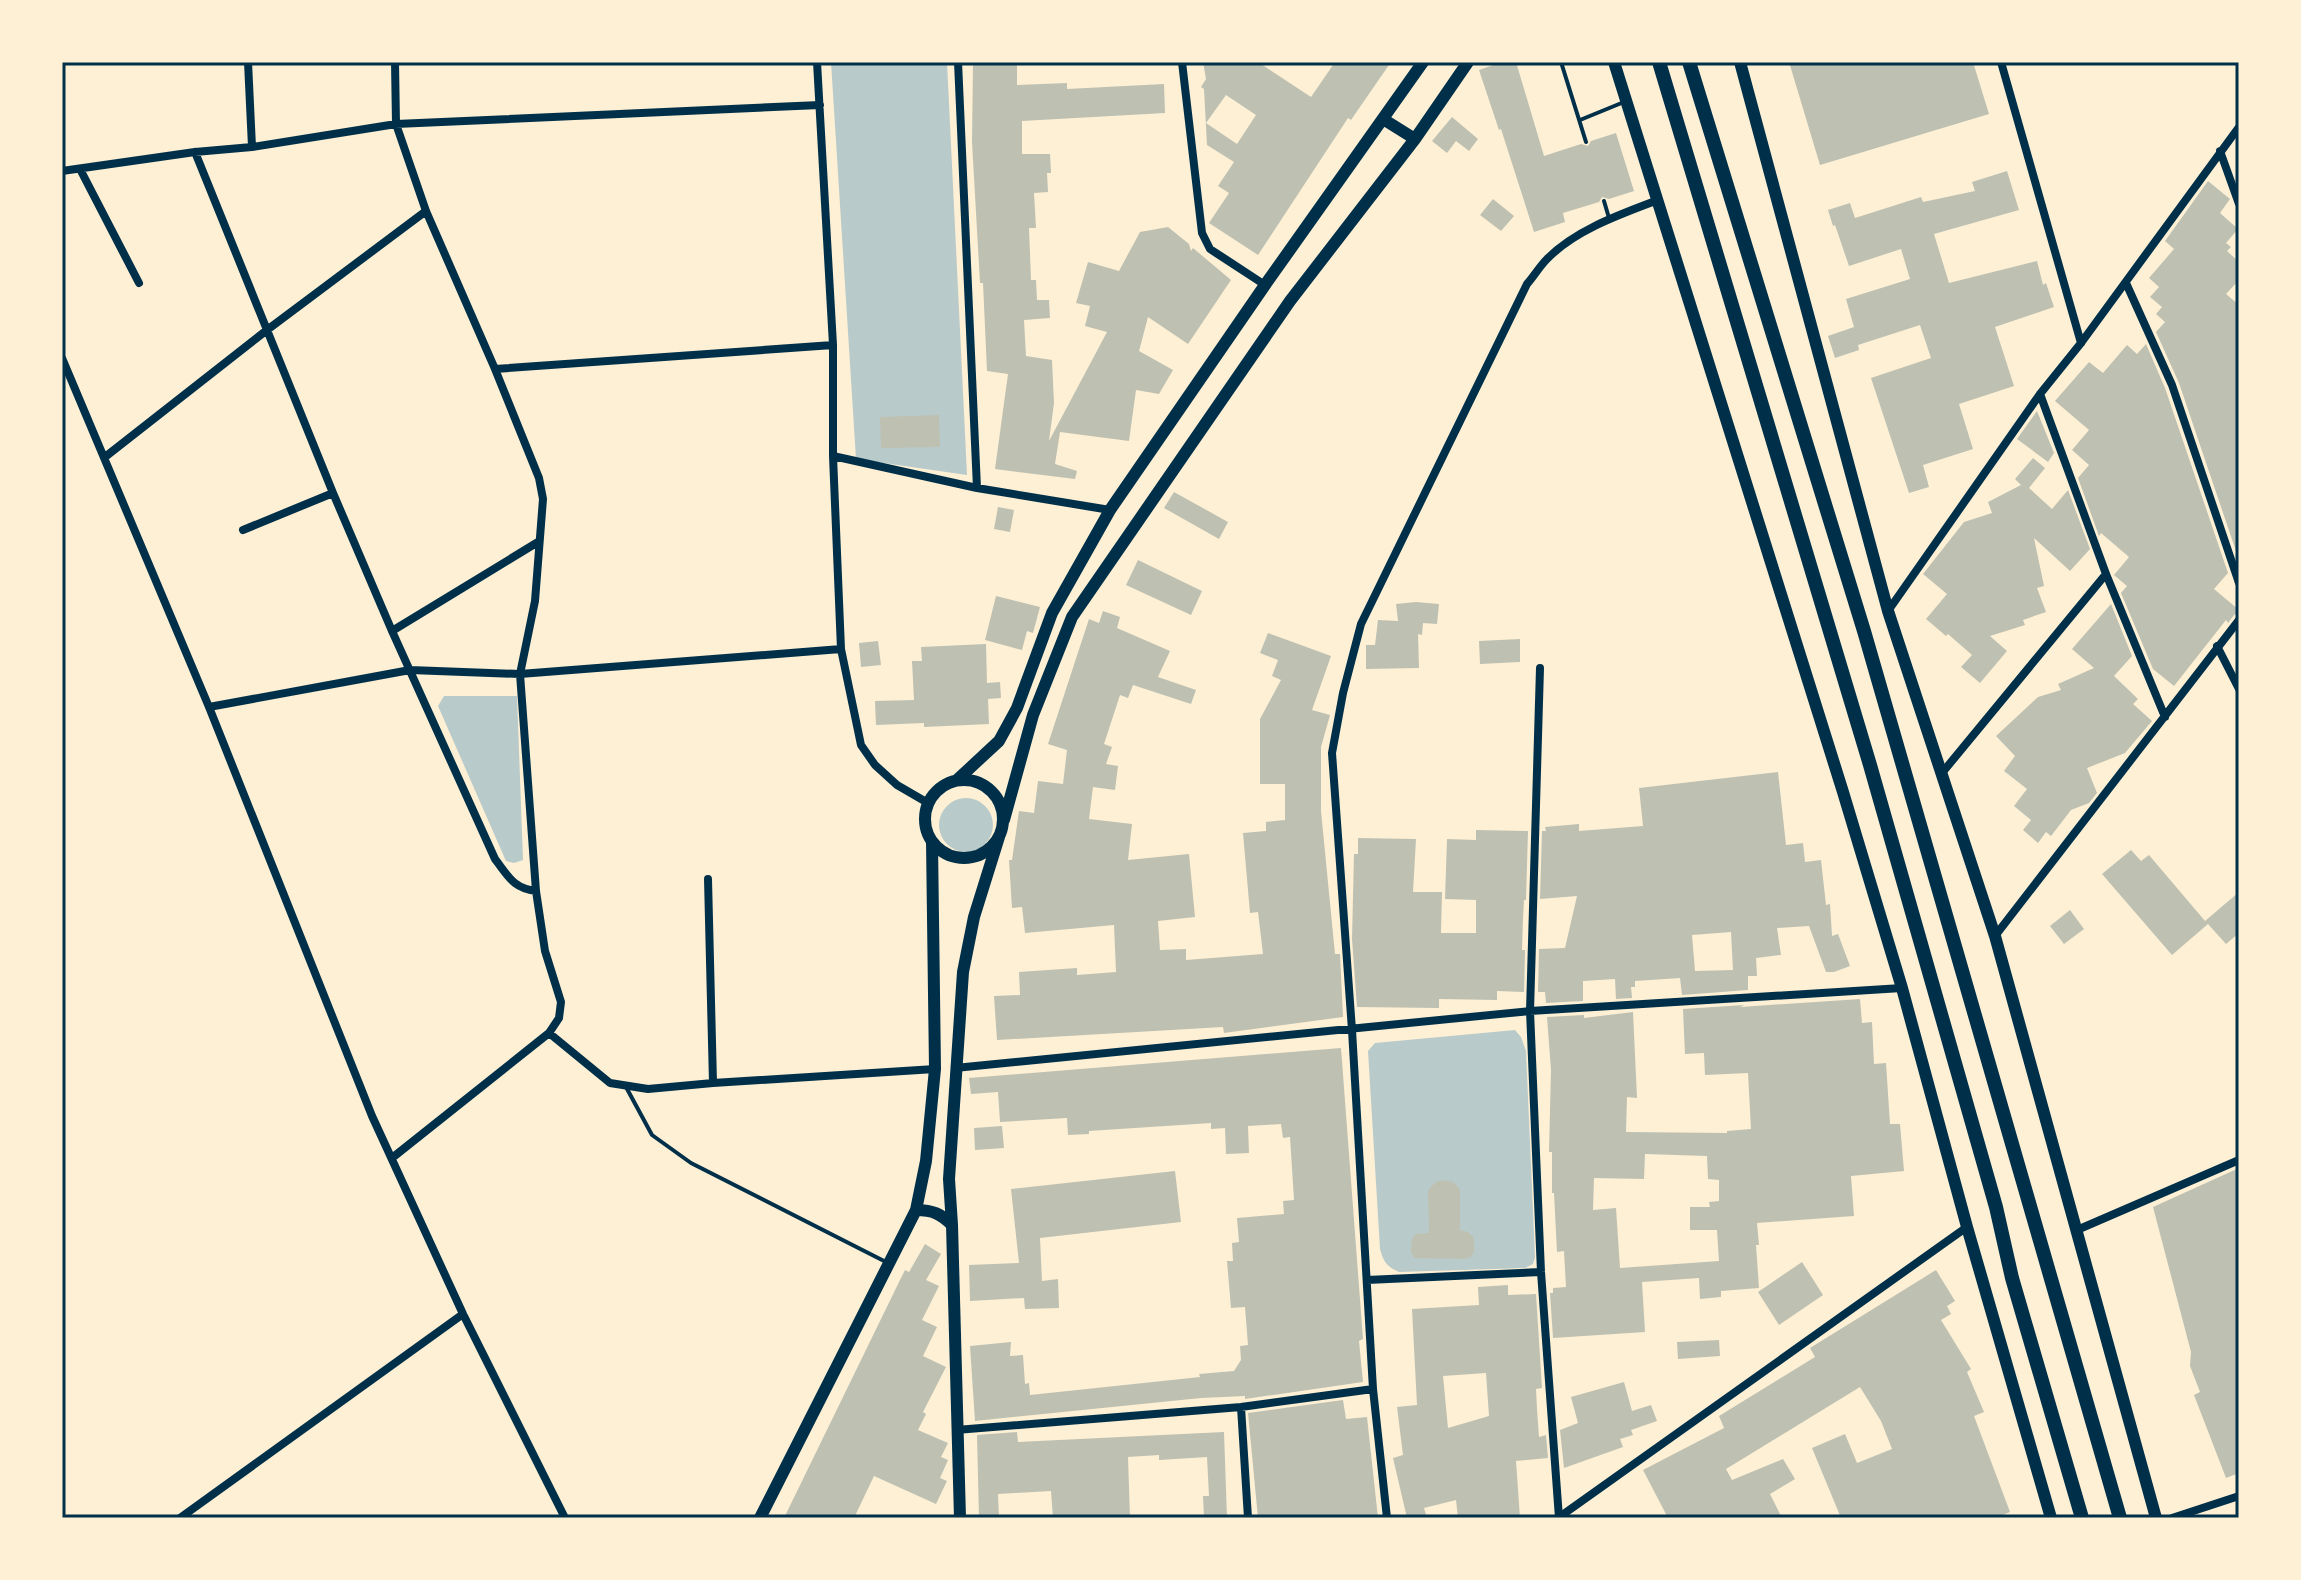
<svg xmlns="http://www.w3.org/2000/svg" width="2301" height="1580" font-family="'Titillium Web',sans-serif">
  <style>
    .green { fill: #b9caca }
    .building { fill: #bec0b2; fill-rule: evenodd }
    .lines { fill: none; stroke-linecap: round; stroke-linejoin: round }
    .service { stroke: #003049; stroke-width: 4 }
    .minor { stroke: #003049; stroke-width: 8 }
    .secondary { stroke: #003049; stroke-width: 12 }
    .trunk { stroke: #003049; stroke-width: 14 }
    .neatline { fill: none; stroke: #003049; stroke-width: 3 }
  </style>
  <rect width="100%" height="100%" fill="#fdf0d5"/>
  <path class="green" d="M831,62H947L967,475L856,459Z
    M444,696H517L523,860L514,863L506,861L438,706Z
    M939 825a27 27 0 1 1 54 0a27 27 0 1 1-54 0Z
    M1515,1030L1521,1037L1526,1051L1535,1257L1533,1264L1525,1268L1399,1272C1387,1267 1383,1261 1380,1249L1368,1051L1375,1043Z"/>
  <path class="building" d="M973,62H1017V85L1067,83V89L1164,84L1165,113L1022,121V154H1050L1051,173H1047L1048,192L1034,193L1036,228H1029L1031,280H1036L1037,300H1049L1050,318L1024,320L1026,356L1052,360L1054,403L1049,441L1107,332L1085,326L1090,306L1076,303L1088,262L1119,271L1140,232L1168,227L1189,244L1191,251L1193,248L1231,280L1188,344L1148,317L1139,351L1173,370L1159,394L1136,390L1129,441L1060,432L1055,464L1077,471L1075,479L995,469L1008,374L987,371L983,283H980L972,142Z
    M1203,62H1258L1311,97L1335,62H1391L1351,120L1348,118L1258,255L1209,223L1229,193L1218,186L1234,162L1207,145L1204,89L1201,87L1206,79ZM1226,95L1256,115L1237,144L1206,123Z
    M1502,62H1516L1544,156L1581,144L1588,146L1591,141L1616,133L1634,191L1609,199L1602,197L1599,202L1563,213L1565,222L1534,232L1501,129L1499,130L1479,70Z
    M1789,62H1973L1989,114L1820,165Z
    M1452,117L1478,139L1469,151L1456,141L1447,153L1432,141Z
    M2007,171L2019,210L1934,234L1949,283L2037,261L2043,285L2046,283L2054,307L1995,327L2014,386L1959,404L1973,449L1923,465L1929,487L1909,493L1871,378L1931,358L1920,325L1858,345L1859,350L1835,358L1828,336L1854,327L1846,299L1910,279L1901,249L1849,266L1835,225L1833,226L1828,210L1850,203L1855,218L1921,197L1923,202L1975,191L1972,182Z
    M2208,181L2230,199L2220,213L2238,229L2226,243L2231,247L2227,251L2239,262V280L2226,294L2239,305V560L2179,383L2156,332L2165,322L2156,314L2162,307L2150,297L2159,287L2149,278L2174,249L2165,241Z
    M1493,199L1514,216L1501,231L1480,215Z
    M2146,344L2165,388L2228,573L2214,589L2239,610V613L2234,615L2228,623L2226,620L2174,686L2153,669L2121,593L2127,586L2114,575L2129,557L2101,533L2099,536L2078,478L2089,465L2072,450L2089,430L2055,401L2089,362L2103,373L2127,345L2137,354Z
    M2037,411L2054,453L2048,462L2017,439Z
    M939,415L940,447L881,448L880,417Z
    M2033,458L2045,468L2029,488L2052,509L2068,490L2090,549L2070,571L2034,538L2044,586L2037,588L2046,612L2023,620L2025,625L1990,636L2007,651L1980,683L1961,667L1972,655L1948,634L1946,636L1926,619L1947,594L1923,574L1964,522L1992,513L1988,502L2021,485L2015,479Z
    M1174,492L1228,522L1219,539L1164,508Z
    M998,507L1014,510L1010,532L994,529Z
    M1138,560L1202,591L1191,615L1126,585Z
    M996,596L1040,607L1033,633L1027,631L1022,650L985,640Z
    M1416,602L1439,604L1437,624L1423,623L1422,635L1418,634L1419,668L1366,669V645H1375L1378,620L1398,621L1396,604Z
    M2111,604L2132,656L2114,676L2138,699L2133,704L2152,721L2125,753L2087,768L2097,793L2089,803L2071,810L2051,836L2046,832L2038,843L2023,830L2031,820L2014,806L2027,789L2004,771L2015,756L1996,736L2038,697L2061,690L2058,684L2094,668L2072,649Z
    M1103,611L1120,617L1117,628L1170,651L1158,677L1196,690L1191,704L1133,685L1128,698L1120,695L1104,744L1112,747L1106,764L1118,766L1115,790L1093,787L1089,819L1132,824L1128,860L1189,854L1195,917L1158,921L1160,950L1186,949V960L1263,954L1258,912L1250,913L1243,833L1266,831V822L1285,820V784H1260V719L1281,680L1272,676L1278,660L1260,653L1268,633L1331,656L1312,710L1330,715L1321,747V811L1335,954H1340L1343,1017L1224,1033L1223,1027L997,1040L994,996L1020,995L1019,972L1077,968V975L1116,972L1114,925L1025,933L1022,907L1012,908L1009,860H1012L1019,811L1034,813L1038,781L1063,784L1067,750L1048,744L1089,619L1099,623Z
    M1520,639V662L1480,664L1479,641Z
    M878,641L881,665L861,667L859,643Z
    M986,644L987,683L1000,682L1001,698L988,699L989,724L924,727V723L876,725L875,701L914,700L912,661H922L921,647Z
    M1778,772L1786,845L1803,843L1805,862L1821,860L1826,905L1830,904L1832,936L1838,934L1850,966L1834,972H1826L1809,926L1777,928L1781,955L1756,958L1757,976H1748V990L1682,995L1680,978L1635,981V987H1631L1632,998L1616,999L1615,979L1583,981V1001L1546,1003L1545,992H1538L1539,949L1565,948L1577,896L1540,899L1542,831H1546L1545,827L1579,824V831L1643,826L1639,788ZM1731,932L1733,970L1695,971L1692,935Z
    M1476,830L1528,831L1526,900H1524L1523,919L1522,950H1525L1524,992L1497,991V1000L1439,999V1008L1357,1007L1352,939L1354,854H1358V838L1416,839L1413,892H1442L1441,933H1476V900L1445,899L1447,839L1476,840Z
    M2131,850L2141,861L2149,855L2205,921L2239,892V933L2226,944L2208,924L2172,955L2102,874Z
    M2070,910L2084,929L2064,944L2050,926Z
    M1860,999L1862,1023L1872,1022L1874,1064L1886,1063L1890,1124H1900L1904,1171L1851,1176L1854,1216L1757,1223L1759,1245H1756L1759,1288L1721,1291V1297L1700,1299L1699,1278L1642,1282L1645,1332L1553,1338L1550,1293H1553V1288L1566,1287L1564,1251L1557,1252L1554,1193H1552V1152H1549L1551,1070L1547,1017L1584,1015V1018L1633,1012L1637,1098L1627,1097L1626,1132L1727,1133V1131L1751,1129L1748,1073L1705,1075L1704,1053L1685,1054L1683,1009L1744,1005L1740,1007ZM1645,1154L1707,1156L1708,1179L1719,1180V1201L1709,1202L1710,1207H1690V1230H1717L1719,1261L1620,1268L1616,1208L1593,1210L1594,1178L1644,1179Z
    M1341,1048L1363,1339L1359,1341L1363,1382L1245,1399V1396L1201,1398L975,1421L970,1346L1011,1342L1010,1356L1023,1355L1025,1384L1029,1383L1030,1395L1200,1377L1199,1374L1234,1371L1241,1360L1240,1346L1248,1345L1245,1307L1231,1308L1227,1261H1233L1232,1243L1239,1242L1237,1218L1284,1214L1283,1201L1294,1200L1290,1137L1283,1138L1281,1124L1248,1126L1249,1153L1226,1154L1225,1128L1211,1129V1123L1089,1131V1134L1068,1135L1067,1118L1000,1122L998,1092L971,1094L969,1078Z
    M1002,1126L1004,1148L975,1150L974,1128Z
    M2239,1168V1473L2226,1478L2194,1395L2200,1392L2190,1366L2191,1352L2153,1207Z
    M1175,1171L1181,1222L1040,1238L1042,1281L1058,1279L1059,1308L1025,1309L1024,1298L970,1301L969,1265L1019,1263L1011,1189Z
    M1443,1180L1453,1182L1460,1189V1230L1468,1232L1474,1238V1252L1471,1257L1465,1259L1414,1258L1411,1252L1412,1238L1416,1234L1429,1233L1428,1190L1436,1182Z
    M925,1244L941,1254L926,1280L939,1286L922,1320L937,1327L923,1356L946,1367L923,1412L926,1414L918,1430L948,1443L941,1457L948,1460L940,1478L947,1481L936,1504L874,1476L854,1518H784L900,1280L905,1270L909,1272Z
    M1802,1262L1823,1295L1779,1325L1758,1292Z
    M1936,1270L1955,1301L1947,1306L1951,1314L1941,1320L1971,1369L1967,1372L1984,1412L1974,1416L2010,1512L1996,1518H1841L1812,1448L1845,1434L1857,1463L1892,1449L1881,1421L1860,1387L1726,1469L1732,1480L1783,1459L1795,1479L1770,1494L1782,1518H1668L1643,1470L1724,1428L1719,1416L1815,1357L1810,1348Z
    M1508,1285V1295L1536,1294L1542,1388L1536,1389L1537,1409L1539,1437L1546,1435L1548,1458L1516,1461L1520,1518H1458L1456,1500L1424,1508L1427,1518H1407L1393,1458L1403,1455L1397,1407L1417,1405L1412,1309L1479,1305L1478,1287ZM1486,1373L1489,1416L1448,1428L1443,1376Z
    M1719,1340L1720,1356L1678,1359L1677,1342Z
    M1624,1382L1632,1411L1651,1405L1657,1421L1631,1430L1633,1435L1620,1439L1623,1447L1564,1468L1560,1430L1578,1423L1571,1397Z
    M1343,1400L1346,1419L1367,1417L1378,1518H1258L1248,1413Z
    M1017,1432L1018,1442L1224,1432L1227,1518H1204L1203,1496H1209L1207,1457L1159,1460V1455L1128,1457L1130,1518H1053L1051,1491L998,1494L999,1518H979L977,1435Z"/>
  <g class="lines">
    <path class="service" d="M1561,62L1586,142
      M1580,120L1624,102
      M1604,201L1609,218
      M626,1087L652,1135L691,1163L886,1262"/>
    <path class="minor" d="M248,62L252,147
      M817,62L833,345V456L841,649L861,745L875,765L897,785L928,803
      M958,62L977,488
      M1182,62L1202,233L1210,249L1265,285
      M2001,62L2081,343
      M2220,151L2239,204
      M195,152L333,493L392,631L495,859C509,877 513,888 536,891
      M80,169L139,283
      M62,171L195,152L252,147L396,124L820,105
      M2126,283L2172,385L2239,583
      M62,358L209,707L372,1116L463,1314L565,1518
      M495,369L833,345
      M2040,394L2106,574L2165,717
      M833,456L977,488L1110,510
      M105,457L267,330L426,211
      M243,530L333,493
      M1888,611L2040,394L2081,343L2239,127
      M392,631L538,542
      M2217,646L2239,689
      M1540,668L1530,1011L1541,1272L1559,1518
      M209,707L410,670L520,674L841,649
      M1942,773L2106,574
      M708,879L713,1083
      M1995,936L2239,620
      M549,1033L610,1083L648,1089L713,1083L935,1069
      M955,1068L1530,1011L1902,988
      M392,1158L549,1033L559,1018L561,1002L545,951L536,891L520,674L535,601L543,499L539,478L495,369L426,211L396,124L395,62
      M2077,1230L2239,1160
      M1367,1280L1541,1272
      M1241,1407L1248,1518
      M956,1430L1241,1407L1373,1389
      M180,1518L463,1314
      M1387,1518L1373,1389L1352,1030L1332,753L1343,693L1361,624L1527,284C1534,276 1540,266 1547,259C1575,230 1621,214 1658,200
      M1558,1518L1967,1227
      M2172,1518L2239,1496"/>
    <path class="secondary" d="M1614,62L1843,792L1902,988L1967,1227L2051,1518
      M1740,62L1888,611L1995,936L2156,1518
      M1383,119L1415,139
      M925 819a39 39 0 1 1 78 0a39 39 0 1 1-78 0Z
      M957,780L999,741L1017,708L1052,613L1110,510L1265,285L1423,62
      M1004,820L1033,715L1072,617L1290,301L1415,139L1468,62
      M916,1210C933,1210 941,1214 952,1225
      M760,1518L916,1210L926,1161L935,1069L932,842
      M960,1518L952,1225L949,1179L963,972L974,917L999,837"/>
    <path class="trunk" d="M1659,62L1870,765L1996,1207L2012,1278L2082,1518
      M1689,62L1864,631L2120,1518"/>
  </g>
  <rect width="2301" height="1580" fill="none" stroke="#fdf0d5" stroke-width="128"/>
  <rect x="64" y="64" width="2173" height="1452" class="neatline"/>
</svg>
